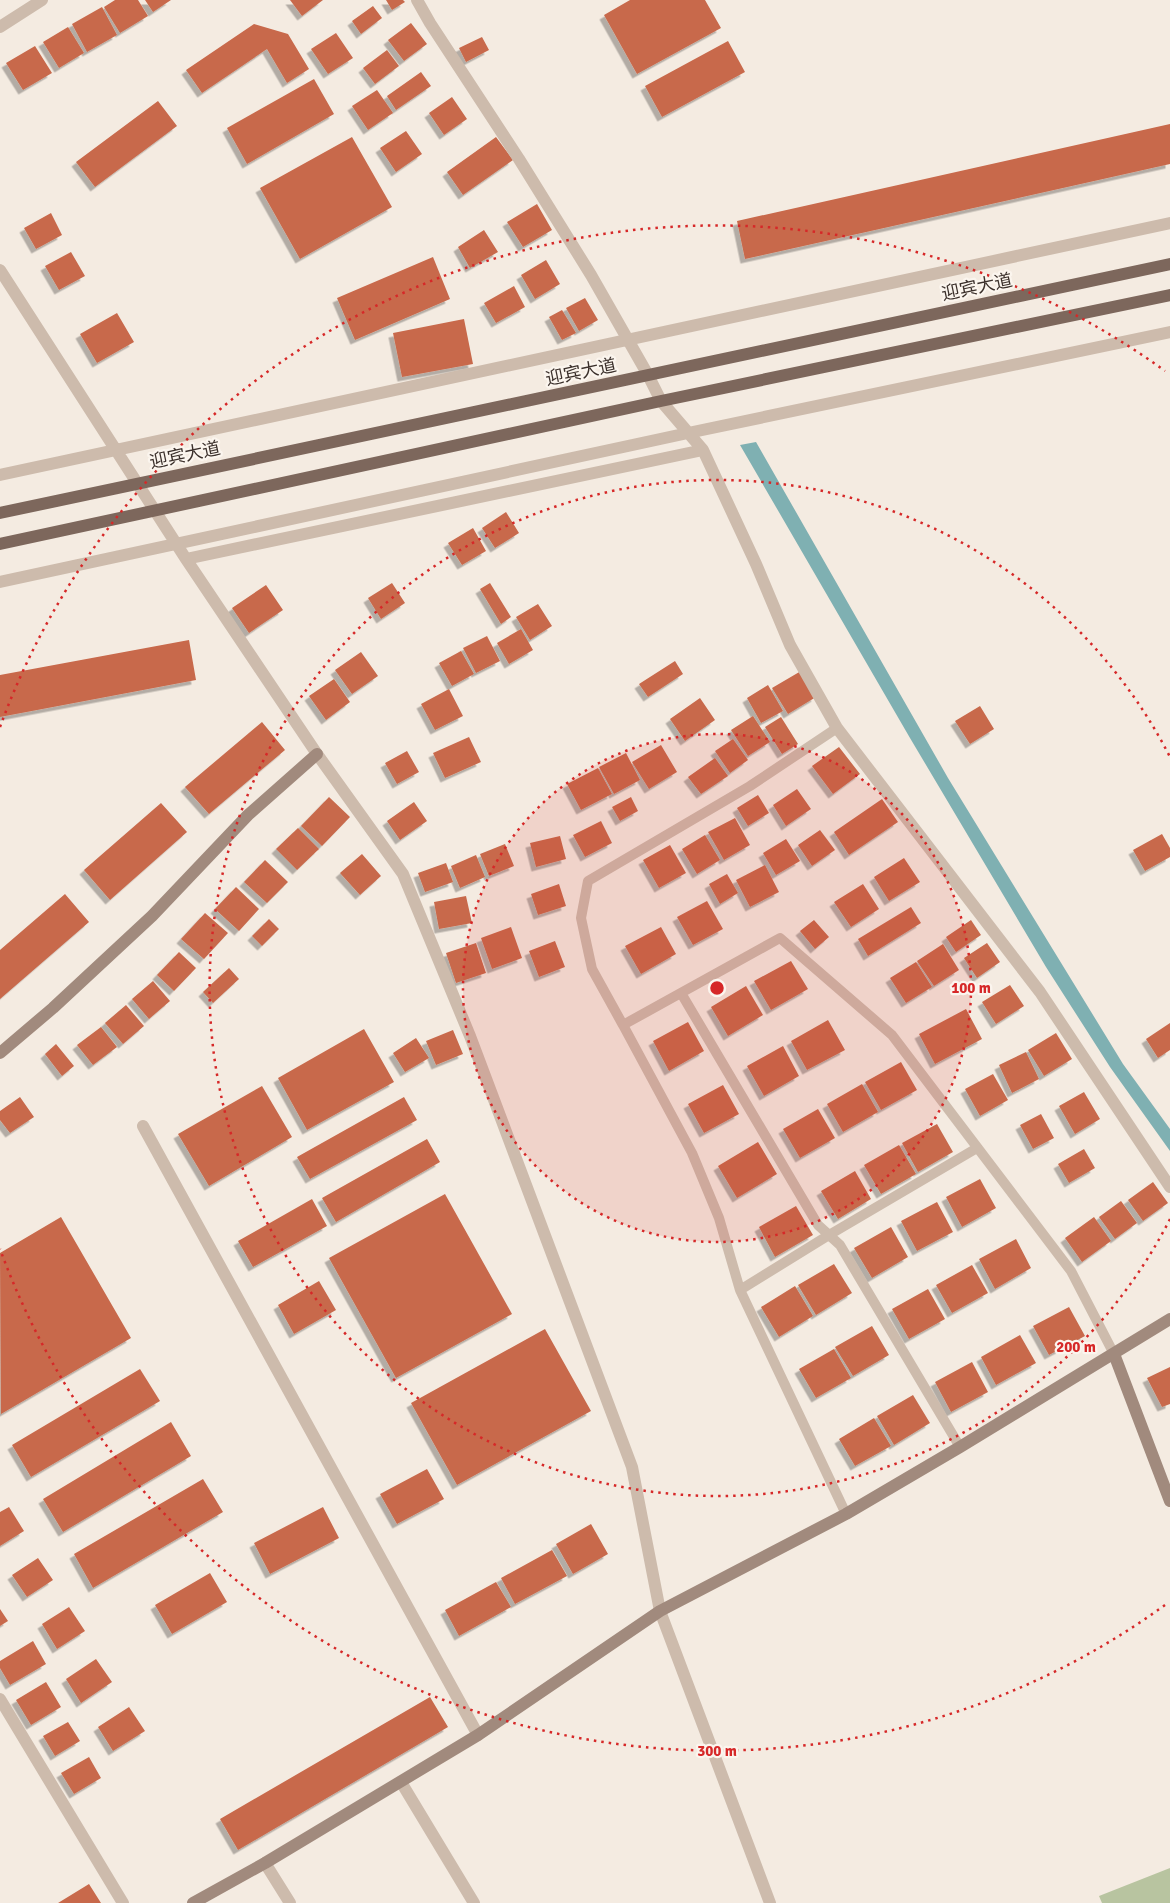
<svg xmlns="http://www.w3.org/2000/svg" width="1170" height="1903" font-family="Signika,'Noto Sans SC',sans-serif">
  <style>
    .green { fill: #b8c4a0 }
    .water { fill: #7fb0b2 }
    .building { fill: #c8694b; filter: url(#shadow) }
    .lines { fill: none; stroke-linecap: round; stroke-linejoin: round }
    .lane { stroke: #cdbbac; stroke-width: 10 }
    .street { stroke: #cdbbac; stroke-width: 12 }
    .secondary { stroke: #a18a7d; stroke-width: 12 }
    .primary { stroke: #7d675c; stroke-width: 12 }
    .ring { fill: none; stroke: #d62828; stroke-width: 2.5; stroke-dasharray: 2.5 5 }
    .labels { text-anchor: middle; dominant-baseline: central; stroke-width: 4.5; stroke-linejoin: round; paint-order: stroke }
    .street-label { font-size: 18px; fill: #3b302b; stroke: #fbf5ee }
    .centre { fill: #d62828; stroke: #fbf5ee; stroke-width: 2.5 }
    .ring-label { font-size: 15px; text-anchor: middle; font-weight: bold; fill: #d62828; stroke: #fbf5ee; stroke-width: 4.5; stroke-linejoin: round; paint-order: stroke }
  </style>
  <defs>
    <filter id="shadow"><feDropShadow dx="-4.5" dy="4.5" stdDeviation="0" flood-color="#0004"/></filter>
  </defs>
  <rect width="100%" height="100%" fill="#f4ebe1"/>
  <path class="green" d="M1170,1868V1903H1102L1099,1896Z"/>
  <path class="water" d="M756,442L948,778L1123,1064L1170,1129V1151L1110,1067L1046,967L910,738L740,445Z"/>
  <path class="building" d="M115,0H138L148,16L120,33L104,7Z
    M145,0H171L153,12Z
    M290,0H323L302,16Z
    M386,0H403L405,2L392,10Z
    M630,0H705L721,28L637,74L604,15Z
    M373,6L382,18L361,34L352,21Z
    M102,7L117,35L87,52L72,24Z
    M411,23L427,44L404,61L388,40Z
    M254,24L288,34L309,69L287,83L267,49L202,93L186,70Z
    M68,27L84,53L59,68L43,42Z
    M336,33L353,58L328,74L311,49Z
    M482,37L489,50L466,62L459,48Z
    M728,41L745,72L662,117L645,86Z
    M35,46L52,73L23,90L6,63Z
    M387,50L399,66L375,84L363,68Z
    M421,72L431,86L396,110L387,96Z
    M314,79L334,114L247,164L227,128Z
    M377,90L393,113L368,130L352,106Z
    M452,97L467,119L444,135L429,113Z
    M158,101L177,126L95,187L76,162Z
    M1170,124V164L745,259L737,221Z
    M406,131L422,154L396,172L380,148Z
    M352,137L392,207L300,259L260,188Z
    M496,137L513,160L463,195L447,172Z
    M537,204L552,230L523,247L507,222Z
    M51,213L62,235L36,249L24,228Z
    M484,230L498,252L470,268L458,247Z
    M71,252L85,276L59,290L45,266Z
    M433,257L450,299L355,340L337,298Z
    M546,260L560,284L535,299L521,275Z
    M514,286L525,307L496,323L484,303Z
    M585,298L598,320L579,331L566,308Z
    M562,310L576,333L562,340L549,317Z
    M117,313L134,342L97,363L80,334Z
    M464,319L473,364L402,377L393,333Z
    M506,512L519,533L495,548L482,528Z
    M473,528L486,551L462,565L448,543Z
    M392,583L405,603L381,619L368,598Z
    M490,583L511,617L501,624L480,589Z
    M266,585L283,610L249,633L232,608Z
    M538,604L552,626L530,640L516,617Z
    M521,629L533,650L509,664L497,643Z
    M487,636L500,661L476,673L463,648Z
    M189,640L196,680L0,717V675Z
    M461,651L474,674L452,686L439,663Z
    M361,652L378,676L352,694L335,670Z
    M675,661L683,674L648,697L639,684Z
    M801,671L816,697L788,714L772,688Z
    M334,679L350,702L326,720L309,696Z
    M768,685L783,711L761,723L747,698Z
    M449,689L463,716L435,730L421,704Z
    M700,698L715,720L685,741L670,719Z
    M980,706L994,729L970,744L955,721Z
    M753,716L770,742L748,756L731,730Z
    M781,717L798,744L782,754L765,727Z
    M262,722L285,750L209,814L185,787Z
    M469,737L481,762L445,778L433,753Z
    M733,739L748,760L730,773L715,751Z
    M661,745L677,772L649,789L632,762Z
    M839,747L860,774L833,794L812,766Z
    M407,751L419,772L397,784L385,763Z
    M626,753L640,780L614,794L599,767Z
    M715,758L728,776L701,794L688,777Z
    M598,768L612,794L581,810L567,784Z
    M797,789L811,809L786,826L773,805Z
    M758,795L769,813L748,826L737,808Z
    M329,797L350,817L322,846L301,826Z
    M631,797L638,811L620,821L612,807Z
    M882,799L898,822L849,855L834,832Z
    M414,802L427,821L400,840L387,821Z
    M161,803L187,832L110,900L84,870Z
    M735,818L750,845L724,860L708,832Z
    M601,821L612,843L585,857L573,835Z
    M298,828L319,849L297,870L276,849Z
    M820,830L835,850L812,866L798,845Z
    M1162,834L1170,848V857L1145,871L1133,850Z
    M705,835L720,860L697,874L682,849Z
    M560,836L566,859L536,867L530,843Z
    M786,839L800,861L776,875L763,853Z
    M505,844L514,866L489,876L480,854Z
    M670,845L686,873L659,888L643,860Z
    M362,854L381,876L360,895L340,873Z
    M476,855L485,877L460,888L451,866Z
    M904,858L920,882L889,901L874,877Z
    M265,860L288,882L267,903L244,882Z
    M446,863L453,882L425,892L418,873Z
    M765,865L779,892L750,907L736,880Z
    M727,874L738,893L720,904L709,884Z
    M559,884L566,906L538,915L531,894Z
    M863,884L879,909L851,927L834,902Z
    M236,887L259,909L239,931L215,909Z
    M65,894L89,922L0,999V950Z
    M466,896L472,923L439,929L434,902Z
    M707,901L723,929L693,945L677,917Z
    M911,907L921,923L868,956L858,939Z
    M205,913L228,933L204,959L181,939Z
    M269,919L279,929L262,946L252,936Z
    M814,920L829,937L815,949L800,931Z
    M971,920L981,935L956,952L946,937Z
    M511,927L522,958L492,969L481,938Z
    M661,927L676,954L641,974L625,946Z
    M555,941L565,967L539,977L529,951Z
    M476,943L486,973L456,983L446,953Z
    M987,943L1000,962L977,978L964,958Z
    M943,944L959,970L934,986L917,961Z
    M179,952L196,968L174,991L157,975Z
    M791,961L808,989L771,1010L754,981Z
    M916,962L932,987L906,1003L890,978Z
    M229,968L239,979L213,1003L203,992Z
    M153,981L170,1001L149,1019L132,999Z
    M1010,985L1024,1006L996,1024L982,1002Z
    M746,986L763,1015L728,1036L711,1007Z
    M126,1005L144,1026L123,1044L105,1023Z
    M966,1009L982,1039L935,1064L919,1034Z
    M828,1020L845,1050L807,1070L791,1041Z
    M688,1022L704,1051L669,1071L653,1041Z
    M1170,1023V1050L1158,1058L1146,1039Z
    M101,1027L117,1047L93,1065L77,1045Z
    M364,1029L394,1082L307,1130L278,1078Z
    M453,1030L463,1054L436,1065L426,1041Z
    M1056,1033L1072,1059L1044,1076L1028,1050Z
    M416,1038L429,1058L405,1072L393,1053Z
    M56,1044L74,1066L62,1076L45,1054Z
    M783,1046L799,1076L764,1096L747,1066Z
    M1026,1052L1039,1079L1012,1093L999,1065Z
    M901,1062L917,1090L881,1110L865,1082Z
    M993,1074L1008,1100L980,1116L965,1089Z
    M862,1084L878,1112L843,1132L827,1104Z
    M723,1085L739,1114L704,1133L688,1104Z
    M262,1086L292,1137L209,1186L178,1134Z
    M1084,1092L1100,1119L1075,1134L1059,1106Z
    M20,1097L34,1117L10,1133L0,1120V1111Z
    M404,1097L417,1120L310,1179L297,1157Z
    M818,1109L835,1138L800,1158L783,1129Z
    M1041,1114L1054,1138L1033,1149L1020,1125Z
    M937,1124L953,1152L918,1172L902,1143Z
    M427,1139L440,1162L336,1222L322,1198Z
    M758,1142L777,1174L737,1198L718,1166Z
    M899,1145L916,1174L881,1194L864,1165Z
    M1084,1149L1095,1168L1069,1183L1058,1164Z
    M855,1171L871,1199L838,1219L821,1191Z
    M980,1179L996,1208L962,1227L946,1197Z
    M1153,1182L1168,1203L1143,1221L1128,1200Z
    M445,1194L512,1314L396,1378L329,1258Z
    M312,1199L327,1226L253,1267L238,1241Z
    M1121,1201L1137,1223L1115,1239L1099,1217Z
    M937,1202L953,1232L917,1251L901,1221Z
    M796,1206L813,1235L775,1257L759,1227Z
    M61,1217L131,1338L1,1414L0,1253Z
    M1094,1217L1111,1241L1082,1262L1065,1238Z
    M891,1227L908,1257L872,1278L854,1248Z
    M1016,1239L1031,1268L995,1289L979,1259Z
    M834,1264L852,1293L816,1315L798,1285Z
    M972,1265L988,1293L952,1313L936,1285Z
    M319,1281L336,1310L294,1334L278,1305Z
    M795,1286L813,1316L779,1337L761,1307Z
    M928,1289L945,1319L909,1339L892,1309Z
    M1069,1307L1085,1336L1049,1355L1033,1326Z
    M872,1326L889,1355L853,1376L835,1347Z
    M545,1329L591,1411L457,1485L411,1403Z
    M1020,1335L1036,1363L996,1385L981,1357Z
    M834,1349L851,1378L816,1398L799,1369Z
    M972,1362L988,1392L951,1412L935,1382Z
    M1170,1367V1404L1162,1407L1147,1378Z
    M140,1369L160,1401L31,1477L12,1445Z
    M913,1395L930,1423L894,1445L877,1416Z
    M874,1418L891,1446L855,1466L839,1439Z
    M171,1422L191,1456L63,1532L43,1499Z
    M427,1469L444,1499L397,1524L380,1494Z
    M203,1479L223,1512L93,1588L74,1554Z
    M9,1507L24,1531L0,1546V1512Z
    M323,1507L339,1538L270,1574L254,1543Z
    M591,1524L608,1554L573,1574L556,1544Z
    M552,1550L567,1576L515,1604L501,1578Z
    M38,1558L53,1580L27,1597L12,1575Z
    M210,1573L227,1602L172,1634L155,1605Z
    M496,1582L511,1607L459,1636L445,1610Z
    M69,1607L85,1631L57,1649L42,1624Z
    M0,1609L8,1621L0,1626Z
    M33,1641L46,1664L10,1685L0,1668V1661Z
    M96,1659L112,1682L81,1703L66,1679Z
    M46,1682L61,1707L31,1725L16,1700Z
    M430,1697L448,1727L238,1850L220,1819Z
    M129,1707L145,1731L113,1751L98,1727Z
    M68,1722L80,1741L55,1756L43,1736Z
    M89,1757L101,1778L74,1794L61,1773Z
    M89,1884L101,1903H58Z"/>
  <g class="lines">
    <path class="lane" d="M837,728L750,786L588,881L581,918L592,969L623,1025L780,938L892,1035L1071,1271L1114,1354
      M681,993L818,1225L840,1245L960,1447
      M623,1025L692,1153L719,1218L740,1290L846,1514
      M740,1290L829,1235L977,1148"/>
    <path class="street" d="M417,0L430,23L519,159L591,275L648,375L661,401L703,450L756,564L790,645L837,728L1040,992L1170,1187
      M0,27L42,0
      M0,270L186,559L317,754L403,874L470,1036L632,1467L660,1611L770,1903
      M0,475L1170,223
      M186,559L703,450
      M0,582L688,433L1170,332
      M143,1126L478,1735
      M0,1699L123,1903
      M401,1782L474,1903
      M265,1863L290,1903"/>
    <path class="secondary" d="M0,1053L53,1008L152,916L248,815L317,754
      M1114,1354L1170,1501
      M193,1903L265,1863L478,1735L660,1611L846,1514L960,1447L1170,1319"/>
    <path class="primary" d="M0,513L1170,264
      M0,544L661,401L1170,295"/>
  </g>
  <circle cx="717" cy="988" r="254" fill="#d62828" fill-opacity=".12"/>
  <g class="ring">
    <circle cx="717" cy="988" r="254"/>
    <path d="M1170 1219A508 508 0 1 1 1170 757"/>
    <path d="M1165 1605A763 763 0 0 1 0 1249M0 727A763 763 0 0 1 1165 371"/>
  </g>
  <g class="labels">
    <g class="street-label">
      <text transform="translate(977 287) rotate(-12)">迎宾大道</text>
      <text transform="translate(581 372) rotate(-12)">迎宾大道</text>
      <text transform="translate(185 455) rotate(-12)">迎宾大道</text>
    </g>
  </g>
  <circle cx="717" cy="988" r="8" class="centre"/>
  <g class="ring-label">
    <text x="971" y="993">100 m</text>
    <text x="1076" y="1352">200 m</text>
    <text x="717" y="1756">300 m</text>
  </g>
</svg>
